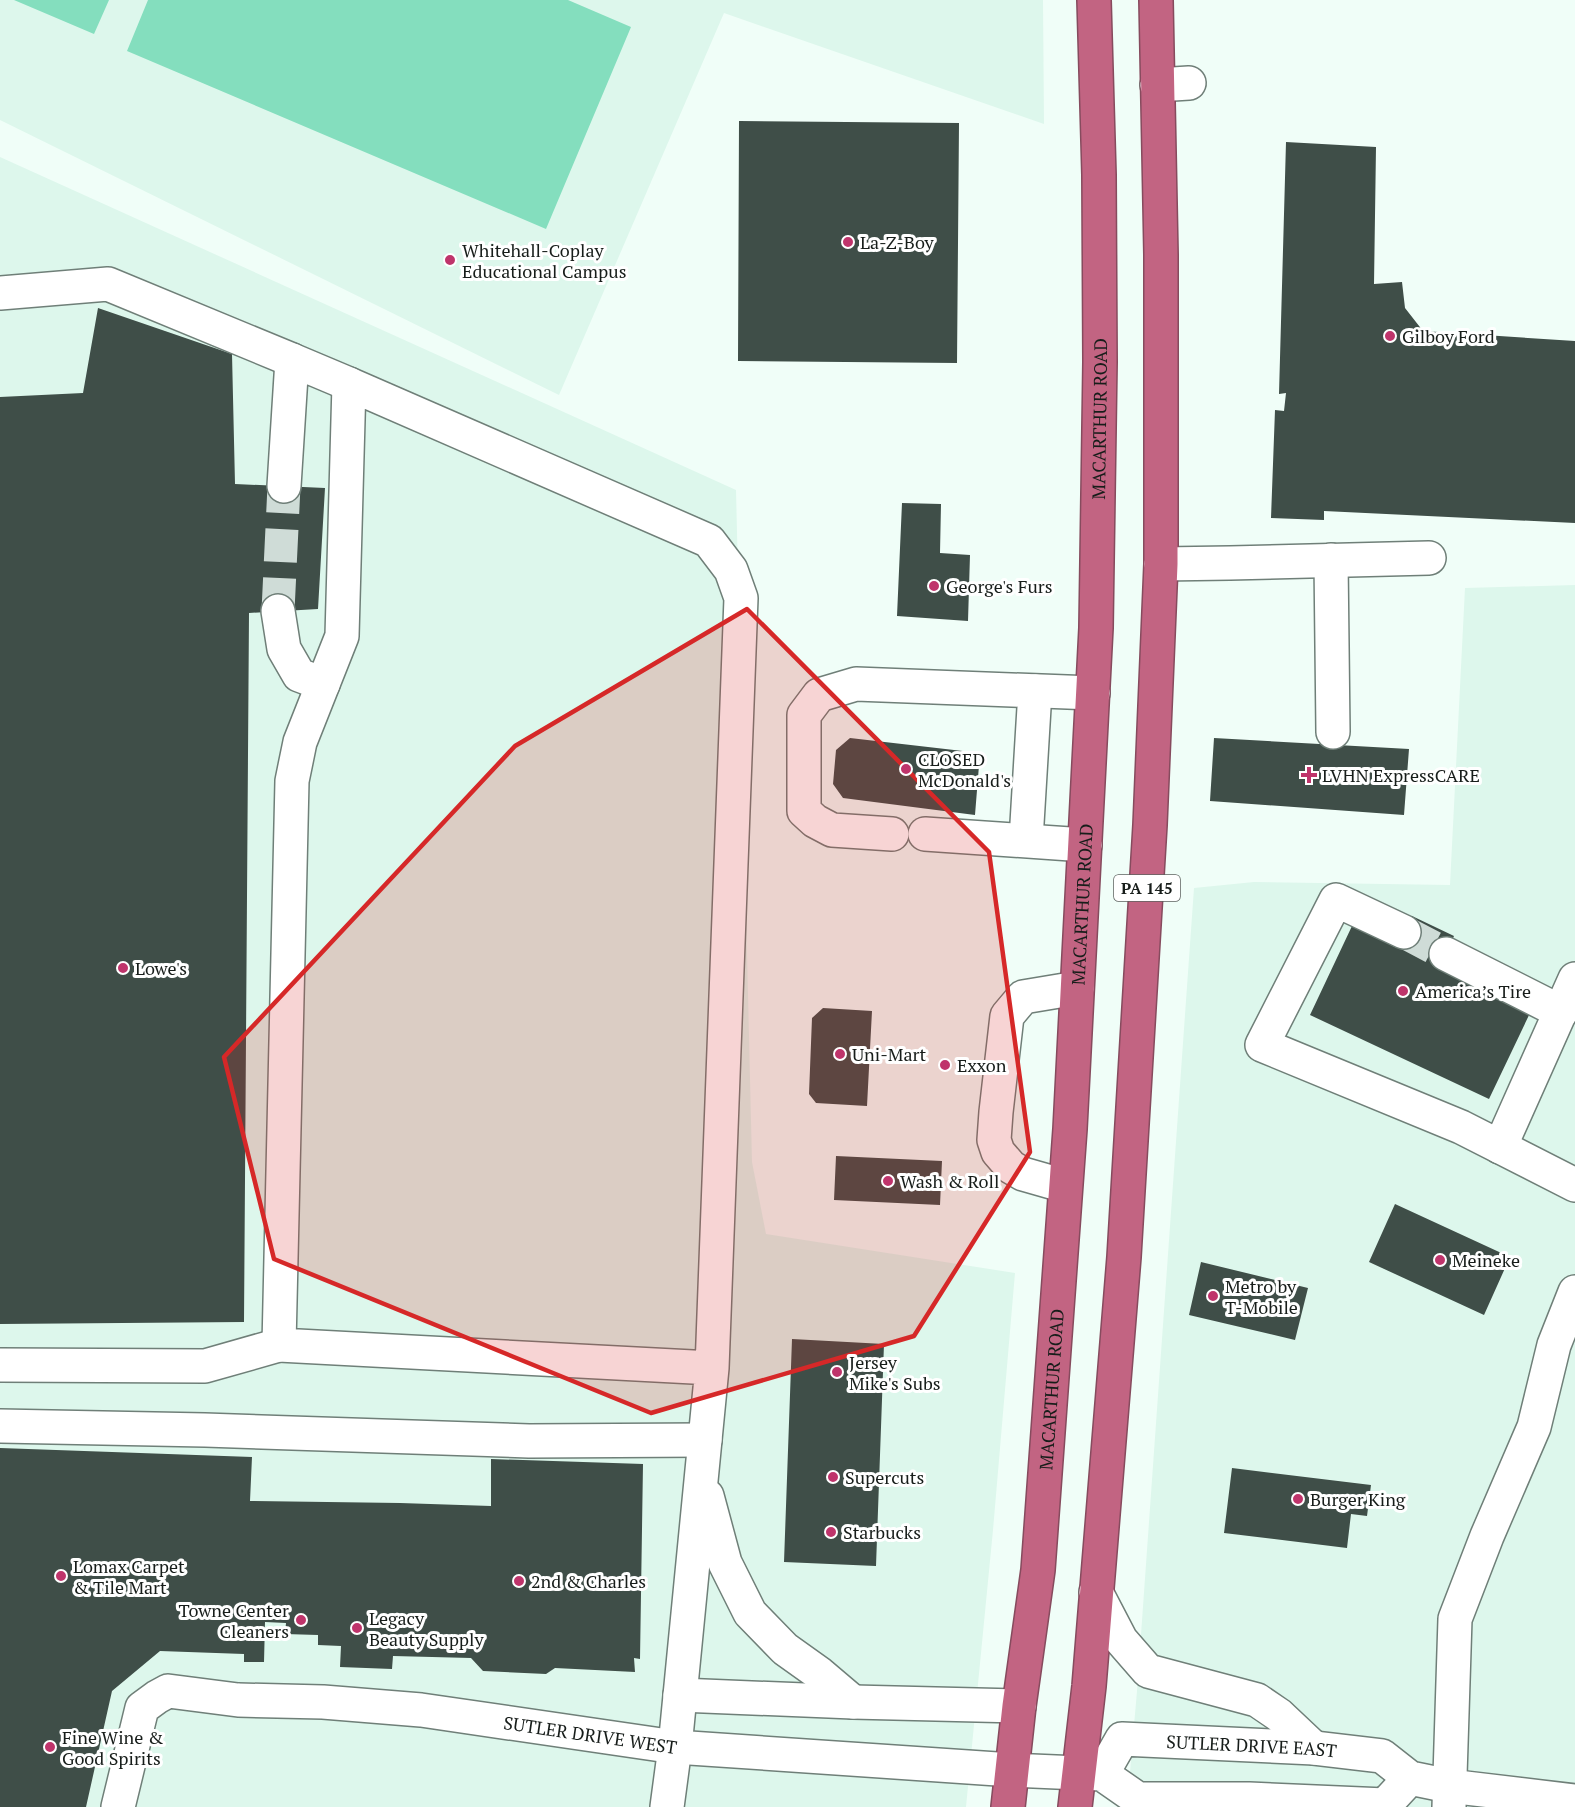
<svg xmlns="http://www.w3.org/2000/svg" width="1575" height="1807" font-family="'PT Serif',serif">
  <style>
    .built { fill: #ddf7ec }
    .green { fill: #84debe }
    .building { fill: #3f4e48 }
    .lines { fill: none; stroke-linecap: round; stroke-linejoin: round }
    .minor-tunnel { stroke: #cfdcd7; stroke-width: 33; stroke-dasharray: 33 16; stroke-linecap: butt }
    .minor-casing { stroke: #6f7f78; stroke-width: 36 }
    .highway-casing { stroke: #864b5e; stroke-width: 36 }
    .minor { stroke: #fff; stroke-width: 33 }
    .highway { stroke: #c26482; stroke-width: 33 }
    .marked { fill: #d62828; fill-opacity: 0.2; stroke: #d62828; stroke-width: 4.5; stroke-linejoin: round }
    .poi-dot { fill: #bf346b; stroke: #fff; stroke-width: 2 }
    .labels { text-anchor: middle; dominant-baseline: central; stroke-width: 6; stroke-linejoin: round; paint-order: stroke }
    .shield { fill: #fff; stroke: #5d615f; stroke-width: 1.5 }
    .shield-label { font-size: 16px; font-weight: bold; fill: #171d1a }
    .poi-label { font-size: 18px; fill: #171d1a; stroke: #fff; text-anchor: start }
    .street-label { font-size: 18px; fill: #171d1a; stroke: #fff }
  </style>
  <rect width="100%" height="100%" fill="#f0fef8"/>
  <path class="built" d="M0,0H1043L1044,124L724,13L559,395L0,120Z
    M0,157L736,490L752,1162L766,1234L1015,1273L993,1530L966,1807H0Z
    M1575,585V1807H1127L1137,1691L1194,888L1254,882L1450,885L1465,588Z"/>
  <path class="green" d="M14,0H109L94,34Z
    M148,0H568L631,27L546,229L127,51Z"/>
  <path class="building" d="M739,121L959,123L957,363L738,361Z
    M1286,142L1376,147L1374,284L1402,282L1405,308L1423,331L1575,341V523L1324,511V520L1271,518L1275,410L1284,411L1286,393L1279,394Z
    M98,308L232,354L235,484L325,488L318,609L249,613L244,1322L0,1324V397L83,393Z
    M902,503L941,504L940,553L970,555L968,621L897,616Z
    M850,738L980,753L975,815L843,798L833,784L836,750Z
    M1214,738L1409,749L1404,815L1210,801Z
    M1412,916L1454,936L1439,969L1530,1013L1489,1099L1310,1015L1352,926L1397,948Z
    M823,1008L872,1011L867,1106L816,1103L809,1094L812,1018Z
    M836,1156L942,1161L940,1205L834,1200Z
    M1395,1204L1510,1257L1484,1315L1369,1262Z
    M1201,1262L1308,1288L1295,1340L1189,1315Z
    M792,1339L884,1344L876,1566L784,1562Z
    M0,1448L252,1457L250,1501L400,1503L491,1506V1459L643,1464L640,1659L634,1658L635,1672L555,1668L546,1674L483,1671L471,1658L393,1656L392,1669L340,1667L341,1646L318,1645V1635L285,1634L286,1623L265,1622L264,1662H244V1654L160,1651L112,1691L86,1807H0Z
    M1232,1468L1371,1485L1367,1516L1351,1514L1347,1548L1224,1533Z"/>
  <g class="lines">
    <path class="minor-tunnel" d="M278,611L284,486
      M1404,932L1446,954"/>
    <defs>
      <g id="minor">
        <path d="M1157,85L1189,83"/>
        <path d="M0,293L108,284L292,360"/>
        <path d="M284,486L292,360L349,384"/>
        <path d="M1331,560L1333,732"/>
        <path d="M1161,564L1230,563L1429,558"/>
        <path d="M278,611L284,649L299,675L323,684"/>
        <path d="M892,834L832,830L815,821L804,811V715L819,695L856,684L1093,693"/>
        <path d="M925,834L1085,845"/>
        <path d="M1026,840L1035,691"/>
        <path d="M1404,932L1336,900L1262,1045L1461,1127L1575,1185"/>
        <path d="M1446,954L1561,1012"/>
        <path d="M1500,1147L1575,979"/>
        <path d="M1065,1186L1023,1174L1011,1167L998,1152L994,1140L996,1112L1007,1016L1023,997L1077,988"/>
        <path d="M0,1365L205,1366L279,1345"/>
        <path d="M0,1426L205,1430L529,1441L705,1440"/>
        <path d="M707,1496L725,1563L750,1613L785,1649L820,1674L853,1702"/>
        <path d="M1096,1592L1121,1640L1148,1671L1257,1700L1279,1715L1314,1748"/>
        <path d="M680,1695L853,1702L1019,1706"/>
        <path id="s1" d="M1102,1774L1122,1739L1314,1748L1382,1756L1410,1778L1449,1786L1575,1801"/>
        <path id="s2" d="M118,1807L142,1708L157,1697L168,1691L238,1700L323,1702L421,1710L675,1747L1012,1770L1102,1774L1138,1799H1249L1385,1805L1410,1778"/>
        <path d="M667,1807L675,1747L712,1368L741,598L731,570L709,541L349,384L342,636L300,742L292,781L279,1345L712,1368"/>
        <path d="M1449,1807L1455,1619L1487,1536L1534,1427L1554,1345L1575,1292"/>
      </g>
      <g id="highway">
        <path id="s3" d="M1008,1807L1019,1706L1038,1570L1070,1129L1096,628L1100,362L1099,175L1094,0"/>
        <path d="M1075,1807L1089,1686L1124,1257L1150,825L1161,564V255L1156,0"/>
      </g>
    </defs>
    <use href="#minor" class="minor-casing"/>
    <use href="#highway" class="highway-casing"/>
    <use href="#minor" class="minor"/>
    <use href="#highway" class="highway"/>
  </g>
  <path class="marked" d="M747,609L989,852L1030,1152L914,1336L651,1413L274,1259L224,1057L515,746Z"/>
  <g class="poi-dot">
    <circle cx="848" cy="242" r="6"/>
    <circle cx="450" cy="260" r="6"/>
    <circle cx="1390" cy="336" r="6"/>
    <circle cx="934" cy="586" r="6"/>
    <circle cx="906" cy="769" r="6"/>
    <path d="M1306 766h6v6h6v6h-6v6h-6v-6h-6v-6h6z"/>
    <circle cx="123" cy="968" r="6"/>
    <circle cx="1403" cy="991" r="6"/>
    <circle cx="840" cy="1054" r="6"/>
    <circle cx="945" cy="1065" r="6"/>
    <circle cx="888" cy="1181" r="6"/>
    <circle cx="1440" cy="1260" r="6"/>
    <circle cx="1213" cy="1296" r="6"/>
    <circle cx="837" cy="1372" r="6"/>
    <circle cx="833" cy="1477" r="6"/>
    <circle cx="1298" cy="1499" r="6"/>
    <circle cx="831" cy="1532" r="6"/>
    <circle cx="61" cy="1576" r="6"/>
    <circle cx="519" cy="1581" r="6"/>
    <circle cx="301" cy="1620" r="6"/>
    <circle cx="357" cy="1628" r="6"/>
    <circle cx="50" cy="1747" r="6"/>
  </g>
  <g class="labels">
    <rect class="shield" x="1114" y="875" width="66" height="26" rx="4.5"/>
    <g class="shield-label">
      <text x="1147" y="888">PA 145</text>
    </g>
    <g class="poi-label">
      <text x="860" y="242">La-Z-Boy</text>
      <text x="462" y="250">Whitehall-Coplay<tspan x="462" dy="21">Educational Campus</tspan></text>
      <text x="1402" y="336">Gilboy Ford</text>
      <text x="946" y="586">George's Furs</text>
      <text x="918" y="759">CLOSED<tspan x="918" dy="21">McDonald's</tspan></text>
      <text x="1322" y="775">LVHN ExpressCARE</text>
      <text x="135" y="968">Lowe's</text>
      <text x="1415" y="991">America’s Tire</text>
      <text x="852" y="1054">Uni-Mart</text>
      <text x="957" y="1065">Exxon</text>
      <text x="900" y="1181">Wash &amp; Roll</text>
      <text x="1452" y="1260">Meineke</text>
      <text x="1225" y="1286">Metro by<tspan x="1225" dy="21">T-Mobile</tspan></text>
      <text x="849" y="1362">Jersey<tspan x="849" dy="21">Mike's Subs</tspan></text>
      <text x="845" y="1477">Supercuts</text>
      <text x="1310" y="1499">Burger King</text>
      <text x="843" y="1532">Starbucks</text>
      <text x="73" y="1566">Lomax Carpet<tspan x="73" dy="21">&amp; Tile Mart</tspan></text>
      <text x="531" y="1581">2nd &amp; Charles</text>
      <text x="289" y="1610" text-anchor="end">Towne Center<tspan x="289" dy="21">Cleaners</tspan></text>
      <text x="369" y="1618">Legacy<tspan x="369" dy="21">Beauty Supply</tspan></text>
      <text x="62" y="1737">Fine Wine &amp;<tspan x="62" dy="21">Good Spirits</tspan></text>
    </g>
    <g class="street-label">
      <text stroke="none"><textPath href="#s3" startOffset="1392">MACARTHUR ROAD</textPath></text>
      <text stroke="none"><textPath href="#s3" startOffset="906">MACARTHUR ROAD</textPath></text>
      <text stroke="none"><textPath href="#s3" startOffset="420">MACARTHUR ROAD</textPath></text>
      <text stroke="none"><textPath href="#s2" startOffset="558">SUTLER DRIVE WEST</textPath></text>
      <text stroke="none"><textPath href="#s1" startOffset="170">SUTLER DRIVE EAST</textPath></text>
    </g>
  </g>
</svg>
